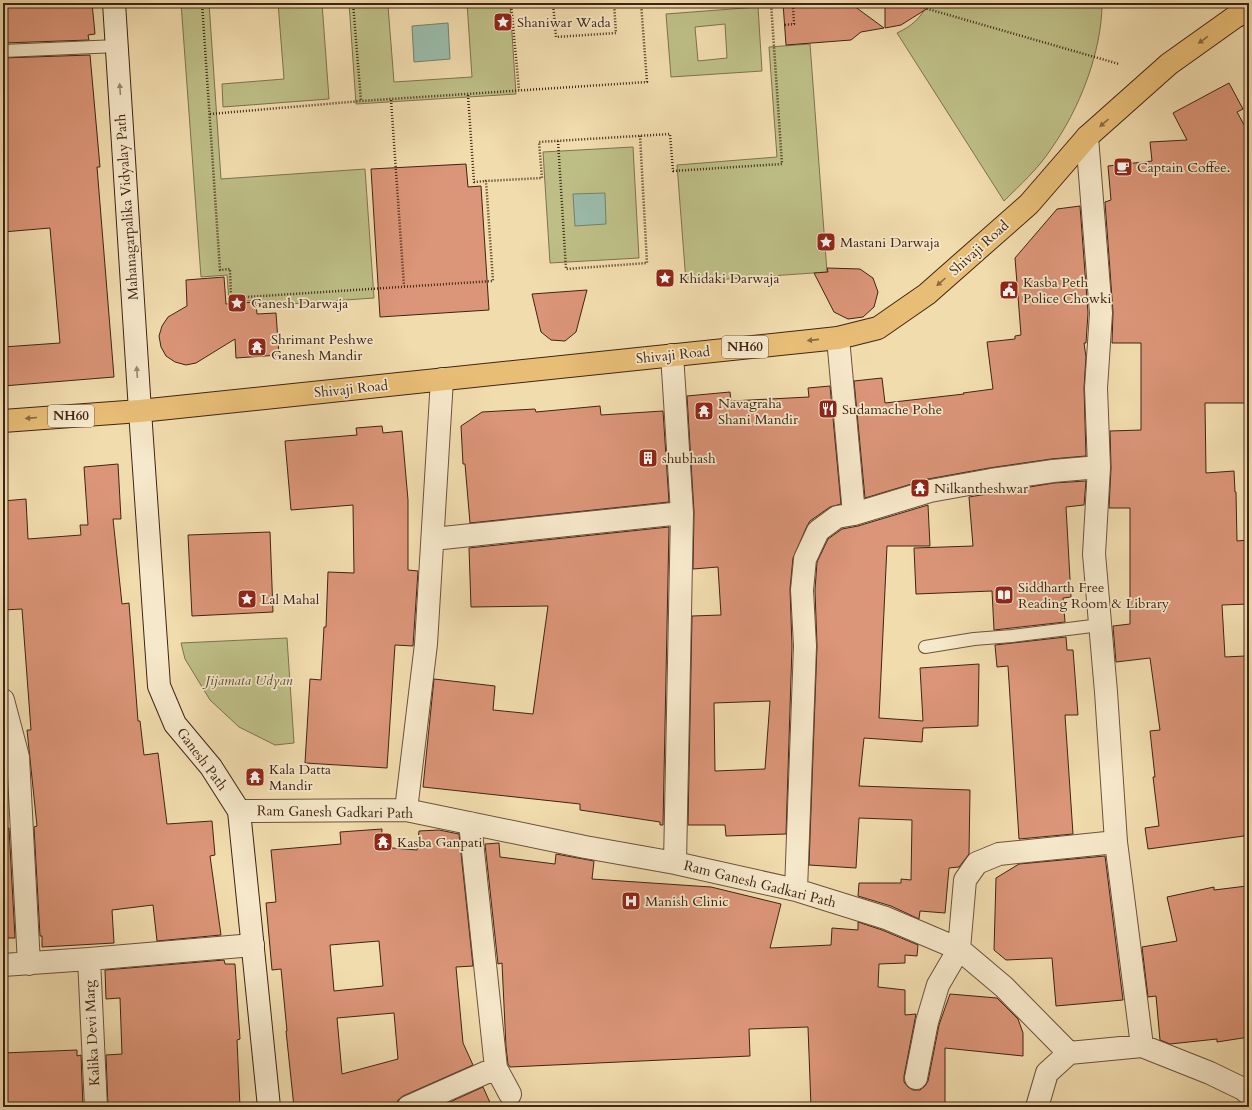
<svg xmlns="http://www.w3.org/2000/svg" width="1252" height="1110" font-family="Cardo,serif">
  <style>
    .green { fill: #bebf87; stroke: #7e724e; fill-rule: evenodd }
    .water { fill: #9bbcab; stroke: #767f6f }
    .building { fill: #db9578; stroke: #3f2414; fill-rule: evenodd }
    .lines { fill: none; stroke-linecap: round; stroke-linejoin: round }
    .lane-casing { stroke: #6c523a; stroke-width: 14 }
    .street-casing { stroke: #6c523a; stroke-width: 24 }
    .secondary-casing { stroke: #3f2414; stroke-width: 24 }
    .highway-casing { stroke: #3f2414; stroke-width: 24 }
    .path { stroke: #3f2414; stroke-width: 2.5; stroke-dasharray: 1 2; stroke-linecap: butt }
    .lane { stroke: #f6e8ca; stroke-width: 12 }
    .street { stroke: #f6e8ca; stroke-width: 22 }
    .secondary { stroke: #f6e8ca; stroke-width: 22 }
    .highway { stroke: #e8be77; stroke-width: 22 }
    .oneway { fill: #8b6941 }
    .oneway2 { fill: #9a866f }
    .labels { text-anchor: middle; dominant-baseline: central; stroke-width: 3.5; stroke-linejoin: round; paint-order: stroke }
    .shield { fill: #f6e8ca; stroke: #765f4b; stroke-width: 1 }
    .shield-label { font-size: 13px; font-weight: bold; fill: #3f2414 }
    .poi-label { font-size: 14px; fill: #3f2414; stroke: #f6e8ca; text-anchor: start }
    .street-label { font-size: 14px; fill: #3f2414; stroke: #f6e8ca }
    .park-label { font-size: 14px; font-style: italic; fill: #5f4b31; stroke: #f6e8ca }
  </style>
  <rect width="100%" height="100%" fill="#f1dcae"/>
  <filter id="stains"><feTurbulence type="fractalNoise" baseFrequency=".005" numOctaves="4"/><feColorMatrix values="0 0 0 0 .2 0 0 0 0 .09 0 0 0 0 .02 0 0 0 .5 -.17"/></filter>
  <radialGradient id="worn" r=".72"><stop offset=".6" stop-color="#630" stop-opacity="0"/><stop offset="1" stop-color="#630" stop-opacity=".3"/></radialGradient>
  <path class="green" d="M181,3H209L221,179L365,169L374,298L261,306V300L229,302L227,275L201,277Z
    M278,3H322L329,99L223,107L222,84L284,79Z
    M349,3H426L388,6L394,82L472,77L467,3H510L516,94L356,104Z
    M928,3H1102C1102,52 1079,110 1051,149C1038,169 1020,185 1004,201L897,33C912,26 921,18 928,3Z
    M758,7L762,71L671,77L666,14ZM725,24L727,58L698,61L695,27Z
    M810,44L827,272L686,282L677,165L777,157L769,47Z
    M633,147L639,258L550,263L543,152Z
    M287,638L294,743L275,745L239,727L210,700L185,659L181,643Z"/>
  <path class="water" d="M448,23L450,59L414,62L412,26Z
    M605,193L606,224L575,226L573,194Z"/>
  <path class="building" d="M3,3H92L95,34L88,35L89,40L3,43Z
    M783,3H850L884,28L861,32L851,40L786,45Z
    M885,3H936L901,25L885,28Z
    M90,55L100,167H97L114,377L3,386V347L60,343L50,228L3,232V58Z
    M1229,83L1243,109L1237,112L1249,134V333H1246L1248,403H1205L1206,473L1234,471L1235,492H1236L1237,541L1249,540V604L1222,605L1225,657L1245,656L1246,667H1249V833L1244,834V836L1148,849L1145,828L1159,826L1153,777H1155L1150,731L1160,730L1150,658L1116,662L1113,626L1130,624V508H1109L1111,468L1110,431L1141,430V343H1112L1113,312L1105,202L1111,200L1108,166L1152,161L1150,142L1187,140L1173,113Z
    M466,164L468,187L481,186L489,310L380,317L371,169Z
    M1080,206L1088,313L1086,343H1084L1086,357L1084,388L1086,456L1051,459L989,468L928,479L865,498L854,381L882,378L885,403L964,394L963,393L993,389L987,342L1015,339V336L1021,335L1015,258L1057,209Z
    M827,268L860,269L873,278L878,292L874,307L863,317L848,319L834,312L814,273L828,272Z
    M224,277L226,304L256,302L257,314L276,313L279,355L236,358L235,339L196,363L186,365L175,362L166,356L161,347L159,336L162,326L168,317L187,306L186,280Z
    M587,290L576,332L565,341L551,340L541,332L532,294Z
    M830,386L841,504L830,507L810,521L807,526L793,558L790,589L792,646L786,834L726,836L725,825H688L692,616L721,615L718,567L693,569L694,512L687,396L730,392L731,401L809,397L808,388ZM770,701L765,769L715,771L714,703Z
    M600,406L601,415L663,411L669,502L470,523L465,464H463L461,426L482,412L535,409L536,412Z
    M382,426L383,433L402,431L408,500V570L418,571L413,646L395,645L387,768L305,763L310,679L321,680L324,627H326L328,572L354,573L353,505L291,510L285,441L357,435L356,428Z
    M118,464L121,519H113L122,604L129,603L138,721H140L144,755L158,753L167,824L212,821L215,855L210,856L221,935L157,941L153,905L112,910L114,943L42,947V936H40L34,827L37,826L27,730H31L22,609L3,610V501L26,499L28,539L81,535L80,525H88L84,467Z
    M1086,481L1084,505L1066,507L1071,597L1063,598L1065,622L994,630L992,591L916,594L914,548L973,546L969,497L1054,483Z
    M928,505L930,546H887L879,718L923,721L920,668L979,664L978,726L923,728L922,742L864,738L859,786L970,790L969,854L959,867L949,868L945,913L920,911L919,919L891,906L858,896L859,883H901V879L911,880L912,820L859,818L856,868L809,865L817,646L815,590L817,562L828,539L842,529L858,526Z
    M669,527L663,825H660V822L580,810V804L423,787L434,679L495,686L493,710L533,714L548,606L471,607L469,548Z
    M270,532L273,612L192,616L188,535Z
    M1066,637L1067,650H1073L1078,715H1065L1073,834L1019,839L1008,666L997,667L995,645Z
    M9,828L15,938H3V829Z
    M382,829L381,847L417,850L419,831L439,830L459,834L473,966L456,967L463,1043L473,1065L403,1096L398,1100L396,1107H294L286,1031H287L281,969L272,970L266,903L276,902L271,850L341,844L340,832ZM379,941L383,986L334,991L330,945ZM394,1013L398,1059L342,1074L337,1018Z
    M499,843L500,857L555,864L556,854L594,861L592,879L711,887L781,904L770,948L831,945L832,928L858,930V922L882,930L918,945L917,956L905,955V963L879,964L878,987L905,990V1015L916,1014L904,1076V1082L908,1087L913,1090H920L925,1086L928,1081L939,1025L950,994L997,998L1018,1019L1023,1033V1056L945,1048V1107H811L808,1027L749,1029L750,1056L510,1067L508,1064L506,1047L502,963L498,964L485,844Z
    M1105,856L1123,1000L1056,1006L1052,958L1006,960L994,950L996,878L1019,864Z
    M1247,886L1249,901V1037L1217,1042V1039L1170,1044L1160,1040L1156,996L1148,997L1142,947L1177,941L1167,897L1214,887V890Z
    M224,960L225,964H235L240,1039L237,1040L240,1107H108L106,1055L122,1054L120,998L106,999L105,970Z
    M77,1050V1056L81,1055L83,1107H3V1053Z
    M483,1087L492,1107H439Z"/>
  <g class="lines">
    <defs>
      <path id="lane" d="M3,51L117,46
        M925,647L974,639L1012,636L1100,625"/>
      <path id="street" d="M1087,137L1101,313L1096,388L1099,467L1094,554L1106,692L1116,842L1142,1046
        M838,338L854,514
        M433,539L682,513L674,385L672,355
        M3,700L18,757L29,964
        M406,810L426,644L442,379
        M239,811L406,810L585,847L675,863L796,890L886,918L959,949L1004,987L1069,1053L1142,1046L1210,1073L1243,1089L1249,1094
        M470,823L496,1068
        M675,863L682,513
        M796,890L805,646L802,590L805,559L818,531L837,517L854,514L930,491L991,480L1053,471L1099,467
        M89,959L96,1107
        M3,965L89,959L253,945
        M916,1078L927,1022L938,985L959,949L965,880L977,863L999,854L1116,842
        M408,1107L496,1068L510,1094
        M1037,1107L1047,1073L1069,1053"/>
      <path id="secondary" d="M114,3L140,411L159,686L175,724L211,767L239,811L269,1107"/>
      <path id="highway" d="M3,421L140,411L838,338L878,328L927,294L1029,204L1087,137L1169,64L1235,17L1249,10"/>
    </defs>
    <use href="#lane" class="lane-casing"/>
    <use href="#street" class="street-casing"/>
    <use href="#secondary" class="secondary-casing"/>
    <use href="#highway" class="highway-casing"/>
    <path class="path" d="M202,3L220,270L230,269L231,298L493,281L486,181L542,178L539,142L670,134L673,171L782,164L771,3
      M353,3L361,101
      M511,3L519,90
      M553,3L556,37L616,33L614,3
      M921,7L1119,64
      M785,25L794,24L793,6
      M468,95L474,182L486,181
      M391,100L404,286
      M210,114L361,101L647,82L641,3L614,5
      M558,141L566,269L647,263L640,135"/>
    <use href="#lane" class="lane"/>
    <use href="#street" class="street"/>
    <use href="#secondary" class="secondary"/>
    <use href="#highway" class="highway"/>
  </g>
  <defs><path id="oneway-solid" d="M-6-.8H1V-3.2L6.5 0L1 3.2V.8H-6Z"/></defs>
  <g class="oneway">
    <use href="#oneway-solid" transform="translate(1203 40) rotate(144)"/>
    <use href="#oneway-solid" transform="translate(1104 123) rotate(139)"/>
    <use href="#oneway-solid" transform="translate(941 282) rotate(138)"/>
    <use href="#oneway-solid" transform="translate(813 340) rotate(174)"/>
    <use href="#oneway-solid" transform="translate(31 418) rotate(175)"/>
  </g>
  <g class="oneway2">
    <use href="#oneway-solid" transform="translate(120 89) rotate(-94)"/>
    <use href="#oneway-solid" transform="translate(137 372) rotate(-94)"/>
  </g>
  <defs>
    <symbol id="sight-square" viewBox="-11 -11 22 22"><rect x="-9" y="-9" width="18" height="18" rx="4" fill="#8f2418" stroke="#f6e8ca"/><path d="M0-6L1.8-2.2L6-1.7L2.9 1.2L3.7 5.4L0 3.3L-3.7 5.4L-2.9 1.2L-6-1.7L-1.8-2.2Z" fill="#fff"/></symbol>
    <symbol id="cafe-square" viewBox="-11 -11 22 22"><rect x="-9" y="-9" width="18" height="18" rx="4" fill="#8f2418" stroke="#f6e8ca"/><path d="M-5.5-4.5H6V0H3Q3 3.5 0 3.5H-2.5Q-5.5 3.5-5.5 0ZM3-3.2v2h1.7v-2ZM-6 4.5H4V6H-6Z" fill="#fff"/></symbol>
    <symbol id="civic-square" viewBox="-11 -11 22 22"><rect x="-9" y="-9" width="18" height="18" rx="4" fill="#8f2418" stroke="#f6e8ca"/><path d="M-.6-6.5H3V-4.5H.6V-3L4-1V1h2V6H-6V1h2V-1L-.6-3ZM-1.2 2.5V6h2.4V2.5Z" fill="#fff"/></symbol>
    <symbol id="temple-square" viewBox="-11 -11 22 22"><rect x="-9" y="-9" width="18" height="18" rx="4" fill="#8f2418" stroke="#f6e8ca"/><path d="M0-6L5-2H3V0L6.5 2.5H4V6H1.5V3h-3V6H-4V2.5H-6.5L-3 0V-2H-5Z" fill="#fff"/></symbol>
    <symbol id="restaurant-square" viewBox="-11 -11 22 22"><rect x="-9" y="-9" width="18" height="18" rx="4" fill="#8f2418" stroke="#f6e8ca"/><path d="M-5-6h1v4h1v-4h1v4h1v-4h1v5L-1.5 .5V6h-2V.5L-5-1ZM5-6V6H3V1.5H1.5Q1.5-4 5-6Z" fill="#fff"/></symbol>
    <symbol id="building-square" viewBox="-11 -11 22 22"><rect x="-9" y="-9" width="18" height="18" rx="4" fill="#8f2418" stroke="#f6e8ca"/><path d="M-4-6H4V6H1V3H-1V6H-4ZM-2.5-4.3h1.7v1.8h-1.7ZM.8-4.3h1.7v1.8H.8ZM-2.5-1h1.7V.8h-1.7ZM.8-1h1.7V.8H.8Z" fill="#fff"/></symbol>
    <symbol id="library-square" viewBox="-11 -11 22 22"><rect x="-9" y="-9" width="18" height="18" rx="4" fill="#8f2418" stroke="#f6e8ca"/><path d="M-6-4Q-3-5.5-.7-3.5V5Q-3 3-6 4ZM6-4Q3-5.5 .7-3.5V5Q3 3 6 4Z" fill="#fff"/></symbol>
    <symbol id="hospital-square" viewBox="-11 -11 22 22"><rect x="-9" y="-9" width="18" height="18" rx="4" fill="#8f2418" stroke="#f6e8ca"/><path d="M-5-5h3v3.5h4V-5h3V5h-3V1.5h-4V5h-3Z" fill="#fff"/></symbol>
  </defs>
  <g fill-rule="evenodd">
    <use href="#sight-square" x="492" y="11" width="22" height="22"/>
    <use href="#cafe-square" x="1112" y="156" width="22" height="22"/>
    <use href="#sight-square" x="815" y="231" width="22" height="22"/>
    <use href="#sight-square" x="654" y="267" width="22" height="22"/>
    <use href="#civic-square" x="998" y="279" width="22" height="22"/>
    <use href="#sight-square" x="226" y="292" width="22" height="22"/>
    <use href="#temple-square" x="246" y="336" width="22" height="22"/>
    <use href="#restaurant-square" x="817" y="398" width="22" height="22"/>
    <use href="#temple-square" x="693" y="400" width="22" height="22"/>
    <use href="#building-square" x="637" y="447" width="22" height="22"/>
    <use href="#temple-square" x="909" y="477" width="22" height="22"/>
    <use href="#library-square" x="993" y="584" width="22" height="22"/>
    <use href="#sight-square" x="236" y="588" width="22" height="22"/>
    <use href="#temple-square" x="244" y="766" width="22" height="22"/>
    <use href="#temple-square" x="372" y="831" width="22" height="22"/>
    <use href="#hospital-square" x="620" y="890" width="22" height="22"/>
  </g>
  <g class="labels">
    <g class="shield">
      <rect x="722" y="336" width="46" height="22" rx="3"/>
      <rect x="48" y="405" width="46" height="22" rx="3"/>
    </g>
    <g class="shield-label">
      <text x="745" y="347">NH60</text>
      <text x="71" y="416">NH60</text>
    </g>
    <g class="poi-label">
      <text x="517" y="22">Shaniwar Wada</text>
      <text x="1137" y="167">Captain Coffee.</text>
      <text x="840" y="242">Mastani Darwaja</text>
      <text x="679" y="278">Khidaki Darwaja</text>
      <text x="1023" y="282">Kasba Peth<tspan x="1023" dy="16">Police Chowki</tspan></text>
      <text x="251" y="303">Ganesh Darwaja</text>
      <text x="271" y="339">Shrimant Peshwe<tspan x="271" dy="16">Ganesh Mandir</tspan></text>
      <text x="718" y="403">Navagraha<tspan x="718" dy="16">Shani Mandir</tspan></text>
      <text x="842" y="409">Sudamache Pohe</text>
      <text x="662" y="458">shubhash</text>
      <text x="934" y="488">Nilkantheshwar</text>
      <text x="1018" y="587">Siddharth Free<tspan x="1018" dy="16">Reading Room &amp; Library</tspan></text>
      <text x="261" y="599">Lal Mahal</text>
      <text x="269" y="769">Kala Datta<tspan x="269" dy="16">Mandir</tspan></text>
      <text x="397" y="842">Kasba Ganpati</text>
      <text x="645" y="901">Manish Clinic</text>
    </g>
    <g class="street-label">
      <text transform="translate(127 207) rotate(-94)">Mahanagarpalika Vidyalay Path</text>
      <text transform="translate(979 248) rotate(-42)">Shivaji Road</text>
      <text transform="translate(673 355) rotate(-6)">Shivaji Road</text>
      <text transform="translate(351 389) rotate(-6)">Shivaji Road</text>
      <text transform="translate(202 759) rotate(53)">Ganesh Path</text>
      <text transform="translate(335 812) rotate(1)">Ram Ganesh Gadkari Path</text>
      <text transform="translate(760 884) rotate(14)">Ram Ganesh Gadkari Path</text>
      <text transform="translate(92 1033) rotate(-93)">Kalika Devi Marg</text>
    </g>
    <g class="park-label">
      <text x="249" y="680">Jijamata Udyan</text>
    </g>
  </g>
  <rect width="1252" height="1110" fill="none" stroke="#f1dcae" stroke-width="16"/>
  <rect x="4" y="4" width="1244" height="1102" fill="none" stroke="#3f2414" stroke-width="2"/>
  <rect x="8" y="8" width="1236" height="1094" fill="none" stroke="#3f2414"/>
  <rect width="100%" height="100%" filter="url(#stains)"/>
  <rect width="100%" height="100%" fill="url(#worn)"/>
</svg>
